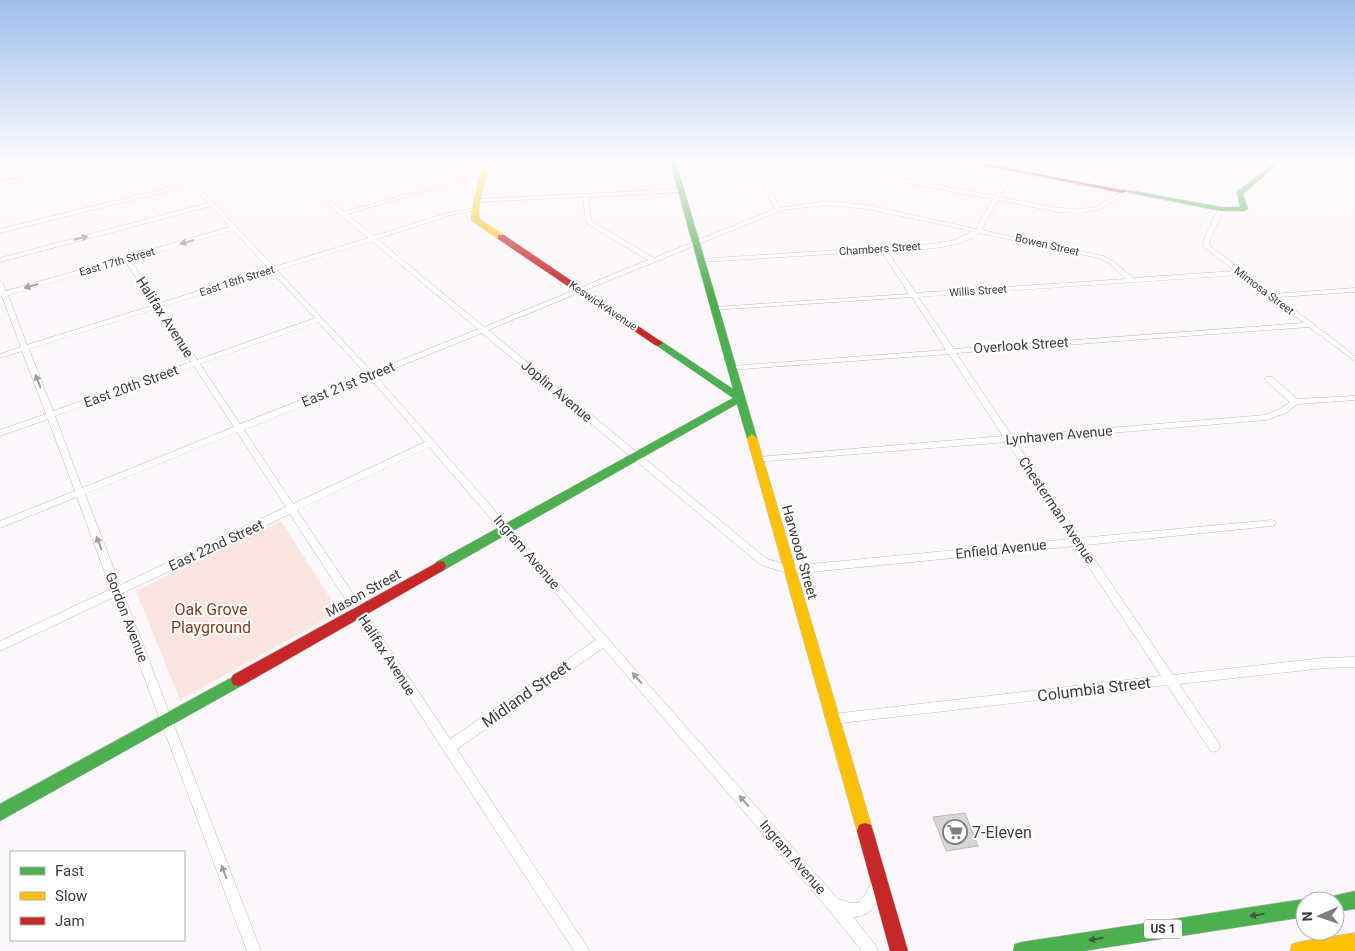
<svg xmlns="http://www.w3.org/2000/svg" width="1355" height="951" font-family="Roboto,sans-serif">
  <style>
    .green { fill: #fae5e1 }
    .building { fill: #d9d6d8; stroke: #bcb9bc }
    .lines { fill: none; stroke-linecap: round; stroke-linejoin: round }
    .street-casing { stroke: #bdb9bb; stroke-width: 1 }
    .fast-casing { stroke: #bdb9bb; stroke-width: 1 }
    .slow-casing { stroke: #bdb9bb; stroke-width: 1 }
    .jam-casing { stroke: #bdb9bb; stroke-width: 1 }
    .street { fill: #fffefe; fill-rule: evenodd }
    .fast { fill: #4caf50; fill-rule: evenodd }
    .slow { fill: #ffc107; fill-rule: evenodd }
    .jam { fill: #c62828; fill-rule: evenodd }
    .oneway { fill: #9e9c9e }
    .oneway2 { fill: #425842 }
    .labels { text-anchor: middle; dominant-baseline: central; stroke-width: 4; stroke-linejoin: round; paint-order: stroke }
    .far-street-label { font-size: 11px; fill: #3e3b3d; stroke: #fff }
    .shield { fill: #fff; stroke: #787677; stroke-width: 1 }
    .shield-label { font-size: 12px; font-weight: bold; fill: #3e3b3d }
    .street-label { font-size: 14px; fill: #3e3b3d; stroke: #fff }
    .near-park-label { font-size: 16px; fill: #853b20; stroke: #fff }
    .near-street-label { font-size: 16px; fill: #3e3b3d; stroke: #fff }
    .near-poi-label { font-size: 16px; fill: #3e3b3d; stroke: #fff; text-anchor: start }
  </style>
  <rect width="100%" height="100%" fill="#fcf7fa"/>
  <path class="green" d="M281,521L339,612L180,700L136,591Z"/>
  <path class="building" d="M965,813L978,846L946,851L933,817Z"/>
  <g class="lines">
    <defs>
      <path id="street" d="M95,162H102L0,186V182Z
        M171,162H175L274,267L368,238L328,204V202H332L344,212L485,172V174L347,214L374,236L451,212L477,208V210L454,214L377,239L484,327L648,260L586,223L583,197L475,202L474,201L477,199L683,189V191L681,192L588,197L591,221L654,258L775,209L758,174L675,177V175L677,174L809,170L864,171L995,196L1015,162H1019L999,197L1058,208L1080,209L1096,207L1125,190L1157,167L1135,163L1133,162L1160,164L1164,162H1169L1129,192L1098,210L1080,213L1058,212L998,200L981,230L1103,256L1113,261L1133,278L1235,271L1204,247L1203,242L1218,209L1223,208L1224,209L1209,242L1210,246L1273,294L1355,288V292L1278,297L1355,356V361L1309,327L956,353L1012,436L1265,415L1280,409L1290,402L1266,381L1265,379L1266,377H1272L1297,399L1355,396V400L1297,404L1286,413L1266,420L1015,441L1081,538L1272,520L1275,521L1277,523L1275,525L1272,526L1085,545L1173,675L1324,658L1355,657V667L1324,668L1179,684L1218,742L1220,746L1218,750L1214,752L1210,750L1167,685L833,724L829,723L827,719L829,715L833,714L1161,676L1075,546L790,574L761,565L482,333L376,376L838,899L851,903H858L865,895L872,881L877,879L882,881L884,886C878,901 872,917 853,917L876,946L878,951H862L828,909L603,648L457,749L590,951H574L290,514L123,593L261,951H247L114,597L0,651V641L111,589L77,497L0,528V521L75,491L48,419L0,436V430L46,414L22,351L0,358V354L21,347L2,296L0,297V281L3,283L6,291L230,227L211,206L0,262V258L208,203L192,185L0,233V229L189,183ZM809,172L864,175L993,199L976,229L867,205L827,201L780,208L763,174ZM827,205L867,209L973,231L955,240L932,244L699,259L698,260L701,262L881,251L909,294L715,307L712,309L713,310L912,297L946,350L732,366L728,368L729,370L949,354L1003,436L758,457L754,460L755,462L1007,442L1071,539L790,566L767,559L488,330L782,210ZM233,230L269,269L160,303L130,260ZM979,233L1099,258L1109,263L1126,279L916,293L887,251C914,249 957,251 979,233ZM372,241L478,329L372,372L277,270ZM125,261L154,305L27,345L8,295ZM272,272L315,318L197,360L162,307ZM1240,275L1304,323L954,349L918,297ZM156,309L191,362L53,411L29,349ZM318,322L366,374L240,424L200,364ZM194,366L234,427L82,488L55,416ZM370,378L425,442L293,504L244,430ZM237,432L286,507L120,585L85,494ZM429,447L596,640L450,739L297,510Z
        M1259,162H1266L1276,165L1274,166L1259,163Z"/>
      <path id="fast" d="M670,162H676L757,438L752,442L747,438L737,404L444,570L440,571L436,570L434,566L436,562L733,398L653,343L658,340L661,341L733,389Z
        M1275,162H1281L1243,194L1248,209L1244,211H1221L1120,191L1123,189L1221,207H1240L1237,192Z
        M238,674L243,675L245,680L243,685L0,821V804Z
        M1355,891V909L1335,912V901H1327L1329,897Z
        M1305,899L1310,901H1305V917L1083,951H1013L1015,944L1022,942Z"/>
      <path id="slow" d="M483,162H489L479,206V219L504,235V239H498L471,220L473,206Z
        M752,434L757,438L873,831L871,837L865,839L859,837L857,831L747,438Z
        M1355,933V951H1290L1292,944L1299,942Z"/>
      <path id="jam" d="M966,162H977L1126,191L1123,193Z
        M498,235H504L663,343L658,346L655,345L498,239Z
        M440,561L444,562L446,566L444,570L243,685L238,686L233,685L231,680L233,675Z
        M865,823L871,825L873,831L908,951H890L857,831L859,825Z"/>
    </defs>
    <use href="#street" class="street-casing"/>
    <use href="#fast" class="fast-casing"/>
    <use href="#slow" class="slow-casing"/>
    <use href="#jam" class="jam-casing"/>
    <use href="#street" class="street"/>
    <use href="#fast" class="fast"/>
    <use href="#slow" class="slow"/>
    <use href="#jam" class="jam"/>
  </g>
  <defs><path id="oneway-solid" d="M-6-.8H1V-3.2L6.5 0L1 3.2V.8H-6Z" transform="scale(1.25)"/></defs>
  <g class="oneway">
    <use href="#oneway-solid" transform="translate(81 238) rotate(-15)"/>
    <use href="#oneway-solid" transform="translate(187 242) rotate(164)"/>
    <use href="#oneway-solid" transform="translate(31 286) rotate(164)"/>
    <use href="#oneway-solid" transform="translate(38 381) rotate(-111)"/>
    <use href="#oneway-solid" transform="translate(99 543) rotate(-111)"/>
    <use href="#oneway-solid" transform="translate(637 678) rotate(-131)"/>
    <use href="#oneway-solid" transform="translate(744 801) rotate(-131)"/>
    <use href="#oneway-solid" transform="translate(224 872) rotate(-111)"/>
  </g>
  <g class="oneway2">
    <use href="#oneway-solid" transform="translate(1257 915) rotate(171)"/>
    <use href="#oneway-solid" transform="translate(1096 939) rotate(171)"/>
  </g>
  <linearGradient id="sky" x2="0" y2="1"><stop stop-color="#9fbfee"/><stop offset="0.55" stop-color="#fefbfd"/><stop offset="1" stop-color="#fefbfd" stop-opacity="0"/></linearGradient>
  <rect width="1355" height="295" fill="url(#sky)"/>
  <defs>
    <symbol id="supermarket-ring" viewBox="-11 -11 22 22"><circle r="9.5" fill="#fff" stroke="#807d7f" stroke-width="1.5"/><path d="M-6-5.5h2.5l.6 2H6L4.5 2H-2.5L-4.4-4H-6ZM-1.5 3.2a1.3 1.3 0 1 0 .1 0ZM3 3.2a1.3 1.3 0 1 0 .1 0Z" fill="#807d7f"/></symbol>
  </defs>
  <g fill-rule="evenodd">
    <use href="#supermarket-ring" x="941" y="818" width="28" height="28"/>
  </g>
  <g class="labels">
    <g class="far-street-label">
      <text transform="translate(1047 245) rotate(13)">Bowen Street</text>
      <text transform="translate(880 249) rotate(-4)">Chambers Street</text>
      <text transform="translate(117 262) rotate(-16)">East 17th Street</text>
      <text transform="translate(237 281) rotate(-18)">East 18th Street</text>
      <text transform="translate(978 291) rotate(-4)">Willis Street</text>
      <text transform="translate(1264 291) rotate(37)">Mimosa Street</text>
      <text transform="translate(603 306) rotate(34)">Keswick Avenue</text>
    </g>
    <rect class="shield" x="1144" y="919.5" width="38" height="19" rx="4"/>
    <g class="shield-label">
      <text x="1163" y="929">US 1</text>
    </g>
    <g class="street-label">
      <text transform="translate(165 317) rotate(57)">Halifax Avenue</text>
      <text transform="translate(1021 345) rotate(-4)">Overlook Street</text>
      <text transform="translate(348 384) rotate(-22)">East 21st Street</text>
      <text transform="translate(131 386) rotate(-20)">East 20th Street</text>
      <text transform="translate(557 391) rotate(40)">Joplin Avenue</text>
      <text transform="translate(1059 435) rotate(-5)">Lynhaven Avenue</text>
      <text transform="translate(1057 510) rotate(56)">Chesterman Avenue</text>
      <text transform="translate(216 545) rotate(-25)">East 22nd Street</text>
      <text transform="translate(1001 549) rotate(-6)">Enfield Avenue</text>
      <text transform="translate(527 552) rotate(49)">Ingram Avenue</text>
      <text transform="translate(800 552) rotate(74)">Harwood Street</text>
      <text transform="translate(363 593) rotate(-29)">Mason Street</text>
      <text transform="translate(127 617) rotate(69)">Gordon Avenue</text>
      <text transform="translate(387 655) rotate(57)">Halifax Avenue</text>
      <text transform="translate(793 857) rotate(49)">Ingram Avenue</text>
    </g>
    <g class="near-park-label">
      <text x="211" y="609">Oak Grove<tspan x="211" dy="18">Playground</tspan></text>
    </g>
    <g class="near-street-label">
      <text transform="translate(1094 689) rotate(-7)">Columbia Street</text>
      <text transform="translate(526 694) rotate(-35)">Midland Street</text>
    </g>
    <g class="near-poi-label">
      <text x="972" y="832">7-Eleven</text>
    </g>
  </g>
  <rect x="10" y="851" width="175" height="90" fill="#ffffff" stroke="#b2b1b1"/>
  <rect x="20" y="867" width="25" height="8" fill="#4caf50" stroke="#b2b1b1"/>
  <text x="55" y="876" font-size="15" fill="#3e3b3d">Fast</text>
  <rect x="20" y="892" width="25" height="8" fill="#ffc107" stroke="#b2b1b1"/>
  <text x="55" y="901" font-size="15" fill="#3e3b3d">Slow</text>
  <rect x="20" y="917" width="25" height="8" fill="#c62828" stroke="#b2b1b1"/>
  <text x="55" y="926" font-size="15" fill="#3e3b3d">Jam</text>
  <g transform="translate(1320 916) rotate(268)"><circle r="24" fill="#ffffff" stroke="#b2b1b1"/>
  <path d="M0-4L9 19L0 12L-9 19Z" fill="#807d7f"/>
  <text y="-8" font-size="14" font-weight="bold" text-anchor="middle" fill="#3e3b3d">N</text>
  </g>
</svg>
